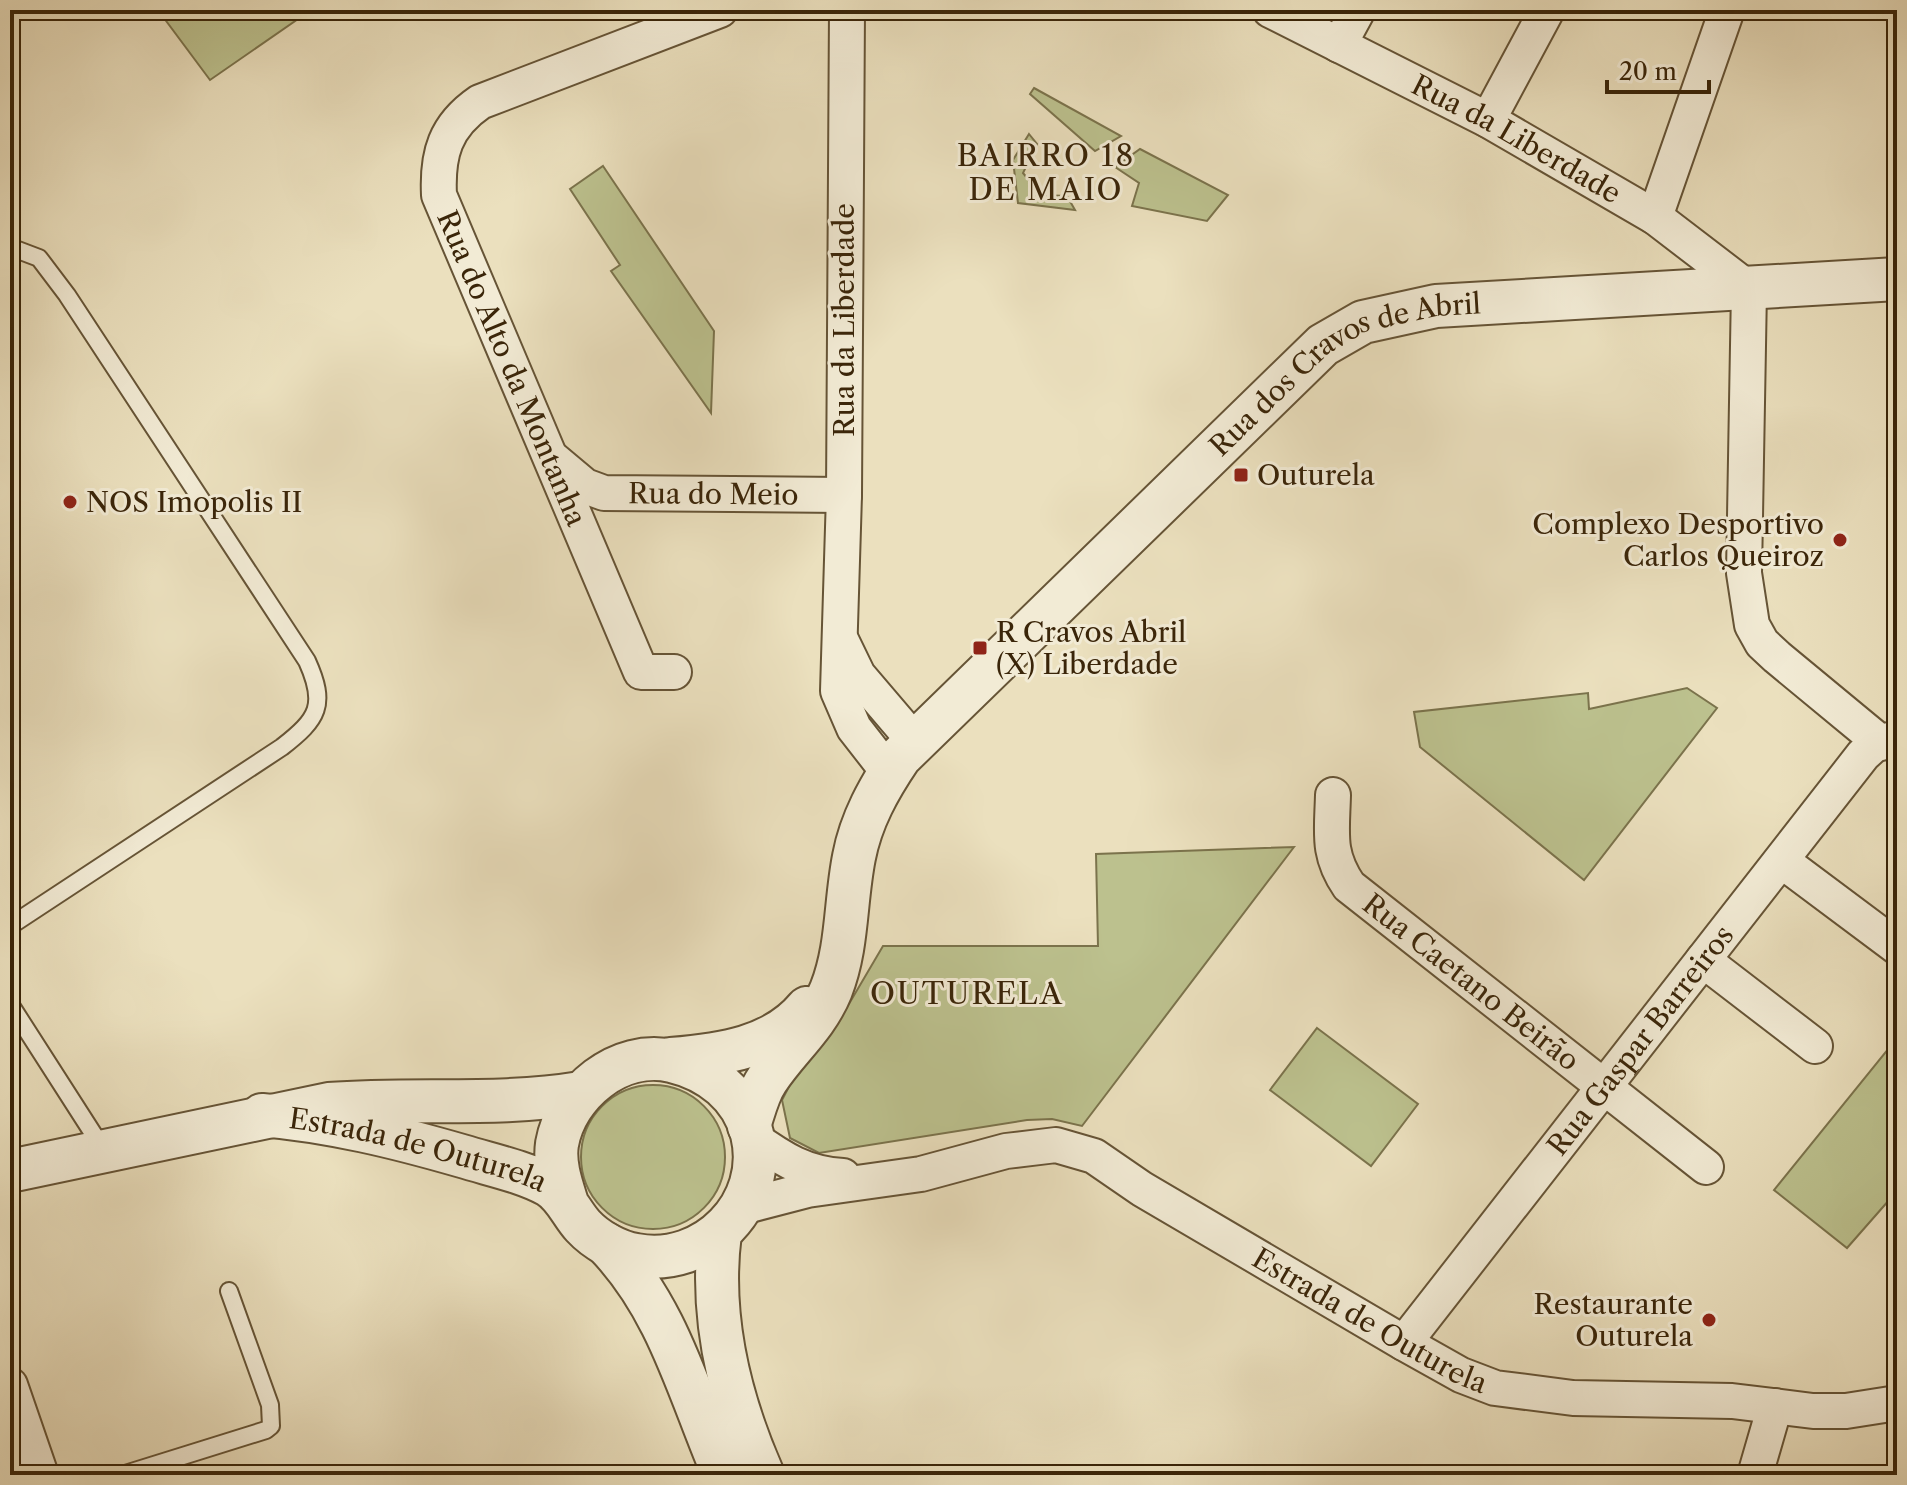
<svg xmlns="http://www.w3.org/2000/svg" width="1907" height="1485" font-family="'Libre Caslon Text',serif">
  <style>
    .green { fill: #bcc18e; stroke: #7b734c; stroke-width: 2 }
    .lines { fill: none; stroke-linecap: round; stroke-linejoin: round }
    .service-casing { stroke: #665436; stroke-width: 20 }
    .minor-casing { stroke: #665436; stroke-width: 38 }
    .tertiary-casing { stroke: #665436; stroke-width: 46 }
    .service { stroke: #f2ebd5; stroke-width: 16 }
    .minor { stroke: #f2ebd5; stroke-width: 34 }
    .tertiary { stroke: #f2ebd5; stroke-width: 42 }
    .poi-dot { fill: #8f2418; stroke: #f2ebd5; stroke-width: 3 }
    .labels { text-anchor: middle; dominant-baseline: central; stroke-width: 6; stroke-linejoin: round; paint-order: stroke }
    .street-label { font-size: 28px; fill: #3a2509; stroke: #f2ebd5 }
    .poi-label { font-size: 28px; fill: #3a2509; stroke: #f2ebd5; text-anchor: start }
    .neighbourhood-label { font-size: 30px; letter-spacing: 2px; fill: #3a2509; stroke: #f2ebd5 }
  </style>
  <rect width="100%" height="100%" fill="#ebe0be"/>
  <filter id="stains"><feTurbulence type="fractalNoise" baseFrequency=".0025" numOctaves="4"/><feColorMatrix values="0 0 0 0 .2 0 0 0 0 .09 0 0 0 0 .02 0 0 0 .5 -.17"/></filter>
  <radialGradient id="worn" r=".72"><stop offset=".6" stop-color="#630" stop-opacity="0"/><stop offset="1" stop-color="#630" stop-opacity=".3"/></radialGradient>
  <path class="green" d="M158,10H311L210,80Z
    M1034,88L1121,136L1095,151L1030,94Z
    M1029,134L1037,144L1023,173L1041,195L1067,196L1075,210L1018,203L1013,160Z
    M1140,149L1228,195L1207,221L1132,206L1139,183L1115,167Z
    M603,166L714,331L711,413L611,271L620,265L570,189Z
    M1687,688L1717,708L1584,880L1420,747L1414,712L1588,693L1589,709Z
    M1294,847L1082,1126L1052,1119L1027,1120L819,1153L790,1138L782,1100L805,1056L846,1009L883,946H1098L1096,854Z
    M1317,1028L1418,1104L1371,1166L1270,1090Z
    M1897,1038V1191L1847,1248L1774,1190Z
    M581 1157a72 72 0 1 1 144 0a72 72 0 1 1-144 0Z"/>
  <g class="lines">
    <defs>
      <path id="service" d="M10,247L39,258L67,295L307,661C327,705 318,719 282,747L10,926
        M10,1004L103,1149
        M122,1475L266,1430L271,1426L270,1405L229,1291"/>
      <g id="minor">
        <path d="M847,10L844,495L838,691L854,728L889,773"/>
        <path id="s1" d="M1270,10L1488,120L1655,217L1749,289L1744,573L1752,625L1762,643L1777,657L1881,743"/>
        <path d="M1339,45L1358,10"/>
        <path d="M1488,120L1547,10"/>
        <path d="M1655,217L1727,10"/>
        <path id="s2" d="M554,460L585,486L604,493L844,495"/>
        <path d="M842,642L858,675L916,743"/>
        <path d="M674,672H641L439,195C437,154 445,126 480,102L720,10"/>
        <path id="s3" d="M1333,795C1332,833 1327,854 1349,886L1706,1167"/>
        <path d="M1782,861L1897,947"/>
        <path d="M1703,960L1815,1046"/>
        <path d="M753,1138C782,1159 806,1174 843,1176"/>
        <path id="s4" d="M742,1207L807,1190L921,1174L1006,1151L1056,1145L1094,1156L1142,1189L1404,1343L1461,1375L1495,1388L1573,1398L1732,1401L1813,1411H1846L1897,1403"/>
        <path id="s5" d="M1404,1343L1863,755L1875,744L1897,738"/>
        <path d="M10,1385L41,1475"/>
        <path d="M1755,1475L1775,1406"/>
      </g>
      <g id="tertiary">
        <path d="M671,1059C720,1055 774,1048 807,1008"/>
        <path id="s6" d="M262,1115C331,1121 396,1137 462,1156C491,1165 522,1171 548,1185C565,1195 571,1213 583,1226C596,1240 617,1252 636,1255C705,1268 769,1204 752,1134C742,1095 710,1070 672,1061C619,1049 566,1093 557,1144C554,1164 561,1184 567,1203"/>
        <path id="s7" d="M749,1126C754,1111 758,1093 767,1080C788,1048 816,1027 831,990C848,947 845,902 854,857C861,820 879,788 900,757L1323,345L1363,322L1436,306L1897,279"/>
        <path d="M10,1171L329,1104C414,1097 497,1107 581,1093"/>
        <path d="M720,1233C709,1317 729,1398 763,1475"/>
        <path d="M606,1244C669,1309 689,1394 724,1475"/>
      </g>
    </defs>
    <use href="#service" class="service-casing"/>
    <use href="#minor" class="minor-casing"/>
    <use href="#tertiary" class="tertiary-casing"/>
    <use href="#service" class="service"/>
    <use href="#minor" class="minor"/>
    <use href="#tertiary" class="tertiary"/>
  </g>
  <g class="poi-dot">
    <rect x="1233" y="467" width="16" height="16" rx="4"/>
    <circle cx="70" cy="502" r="8"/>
    <circle cx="1840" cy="540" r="8"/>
    <rect x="972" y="640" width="16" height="16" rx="4"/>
    <circle cx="1709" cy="1320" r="8"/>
  </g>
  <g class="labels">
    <g class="street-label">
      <text stroke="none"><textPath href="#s1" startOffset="278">Rua da Liberdade</textPath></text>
      <text transform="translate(844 320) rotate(-90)">Rua da Liberdade</text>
      <text transform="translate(512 368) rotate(67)">Rua do Alto da Montanha</text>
      <text stroke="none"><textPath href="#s7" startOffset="1004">Rua dos Cravos de Abril</textPath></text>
      <text stroke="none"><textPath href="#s2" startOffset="170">Rua do Meio</textPath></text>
      <text stroke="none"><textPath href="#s3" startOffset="250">Rua Caetano Beirão</textPath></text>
      <text stroke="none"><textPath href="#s5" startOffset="384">Rua Gaspar Barreiros</textPath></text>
      <text stroke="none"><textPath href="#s6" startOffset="160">Estrada de Outurela</textPath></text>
      <text stroke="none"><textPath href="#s4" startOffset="682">Estrada de Outurela</textPath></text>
    </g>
    <g class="poi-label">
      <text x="1257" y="475">Outurela</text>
      <text x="86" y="502">NOS Imopolis II</text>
      <text x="1824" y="524" text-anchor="end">Complexo Desportivo<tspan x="1824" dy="32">Carlos Queiroz</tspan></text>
      <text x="996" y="632">R Cravos Abril<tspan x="996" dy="32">(X) Liberdade</tspan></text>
      <text x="1693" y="1304" text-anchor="end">Restaurante<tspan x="1693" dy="32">Outurela</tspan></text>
    </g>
    <g class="neighbourhood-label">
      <text x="1046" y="155">BAIRRO 18<tspan x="1046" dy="34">DE MAIO</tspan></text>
      <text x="967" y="993">OUTURELA</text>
    </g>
  </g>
  <rect width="1907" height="1485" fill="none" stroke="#ebe0be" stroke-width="40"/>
  <rect x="12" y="12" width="1883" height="1461" fill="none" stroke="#3a2509" stroke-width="4"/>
  <rect x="20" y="20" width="1867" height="1445" fill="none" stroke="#3a2509" stroke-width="2"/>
  <path d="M1607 80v12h102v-12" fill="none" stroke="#3a2509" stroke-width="4"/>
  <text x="1619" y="80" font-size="24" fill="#3a2509" stroke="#f2ebd5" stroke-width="6" paint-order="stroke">20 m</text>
  <rect width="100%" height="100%" filter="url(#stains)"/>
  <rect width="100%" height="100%" fill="url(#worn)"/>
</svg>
